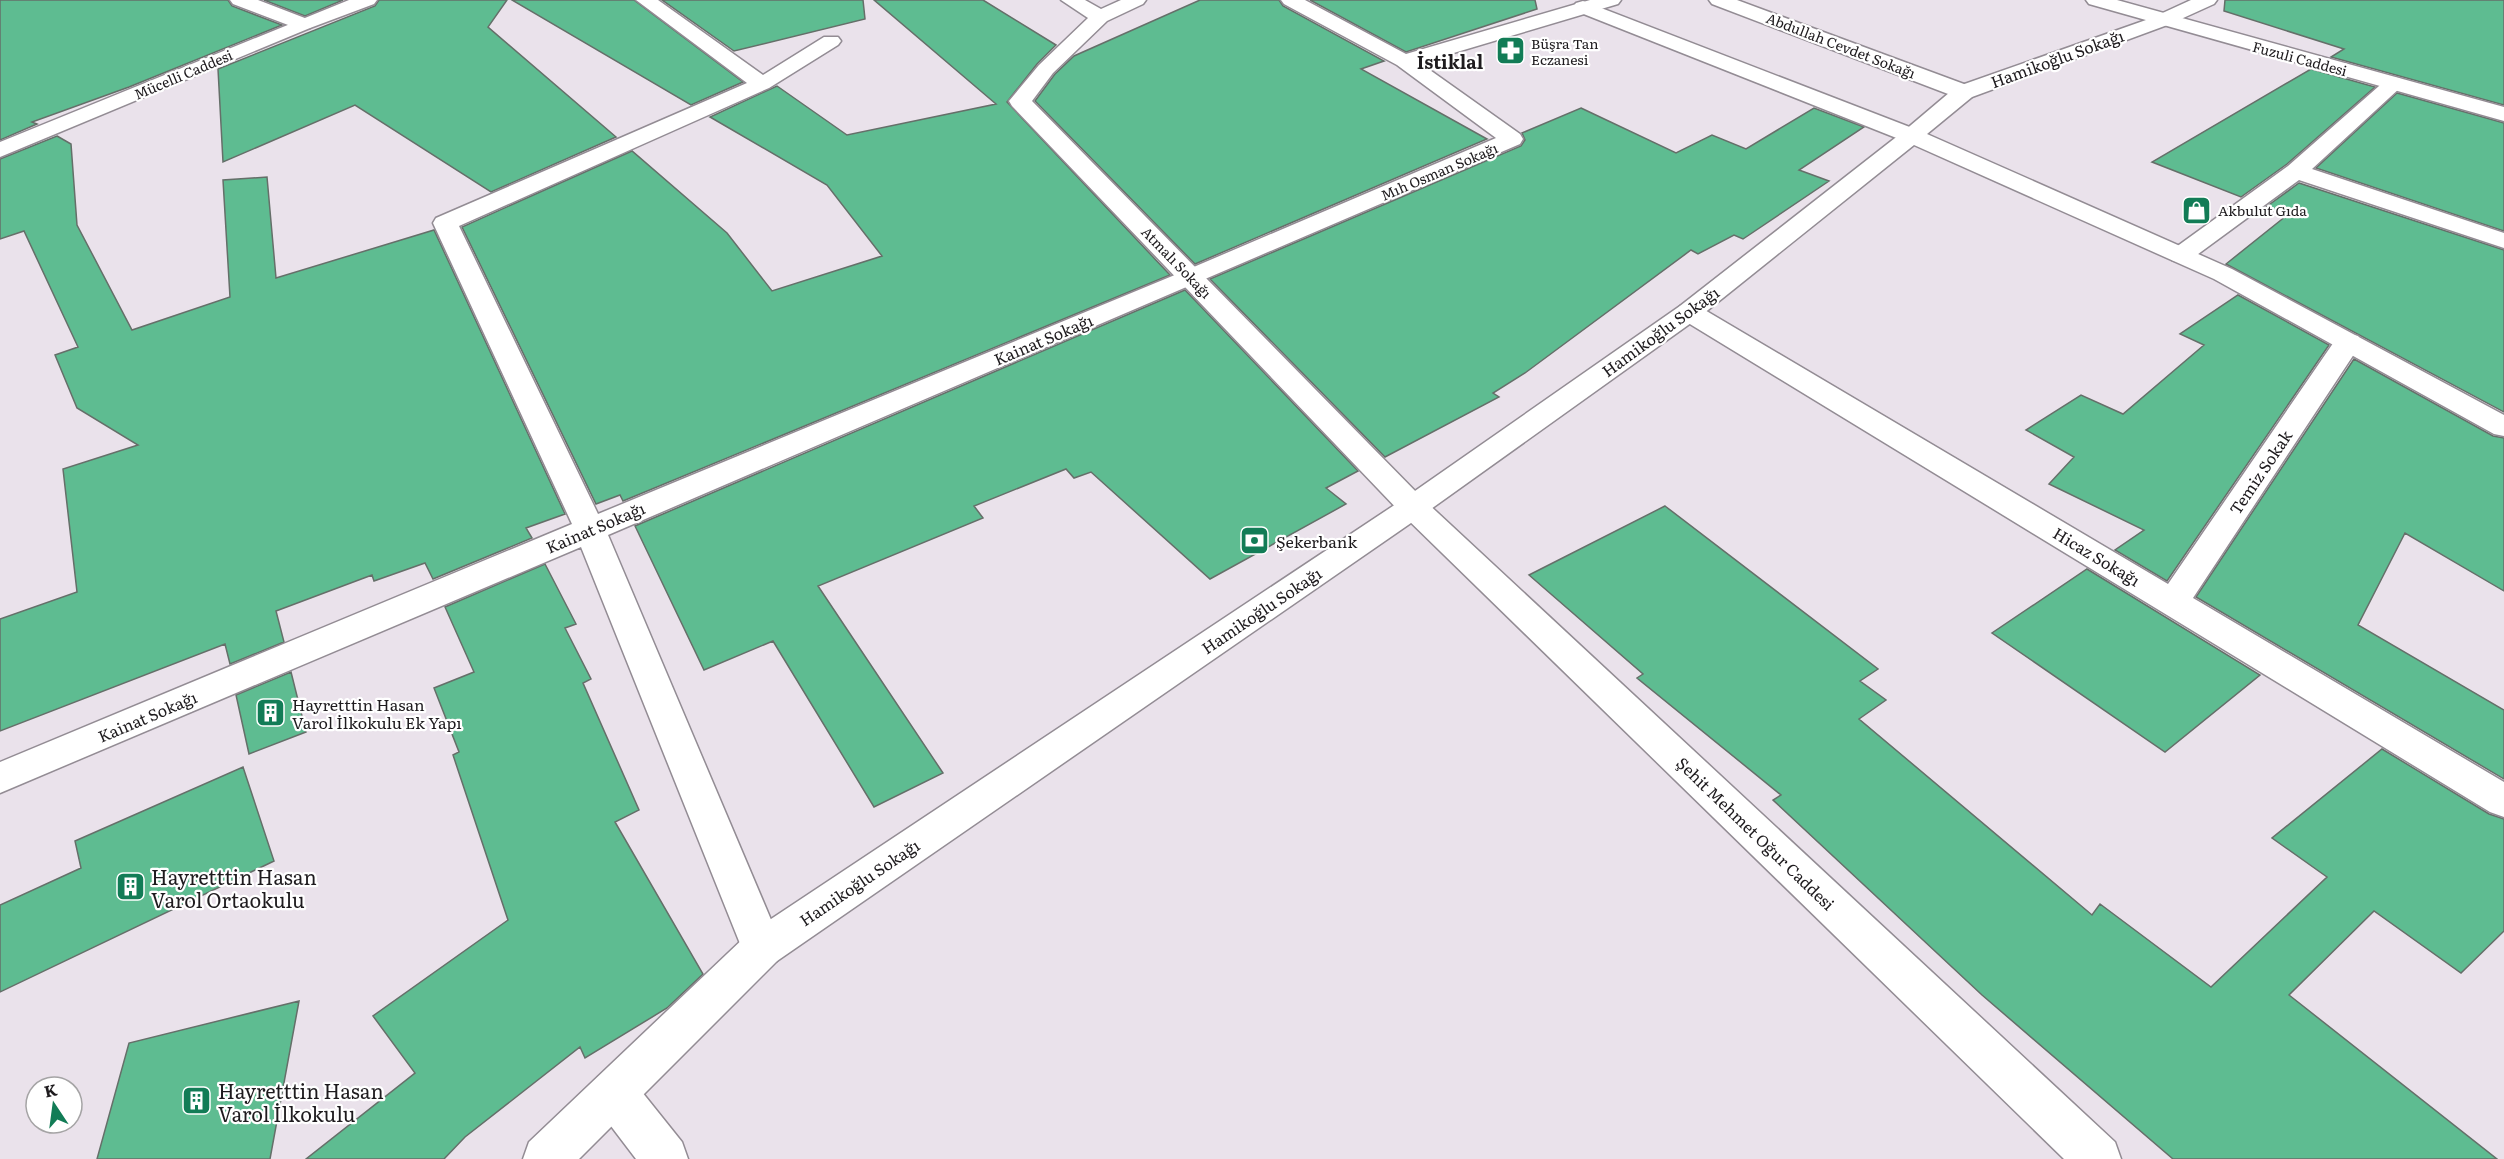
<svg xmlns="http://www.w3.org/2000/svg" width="2504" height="1159" font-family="Literata,serif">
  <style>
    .building { fill: #5ebc91; stroke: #656f69; stroke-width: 1.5 }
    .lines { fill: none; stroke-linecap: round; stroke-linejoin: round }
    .pedestrian-casing { stroke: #938c94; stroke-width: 3 }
    .minor-casing { stroke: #938c94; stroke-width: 3 }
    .tertiary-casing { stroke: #938c94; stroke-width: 3 }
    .secondary-casing { stroke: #938c94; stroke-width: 3 }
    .pedestrian { fill: #fff; fill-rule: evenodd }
    .minor { fill: #fff; fill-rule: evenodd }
    .tertiary { fill: #fff; fill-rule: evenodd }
    .secondary { fill: #fff; fill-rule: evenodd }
    .labels { text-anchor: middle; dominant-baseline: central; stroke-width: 4.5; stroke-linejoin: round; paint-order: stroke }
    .far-poi-label { font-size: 14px; fill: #1e1b1e; stroke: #fff; text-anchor: start }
    .far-street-label { font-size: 14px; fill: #1e1b1e; stroke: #fff }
    .street-label { font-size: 16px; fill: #1e1b1e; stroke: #fff }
    .poi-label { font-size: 16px; fill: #1e1b1e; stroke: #fff; text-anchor: start }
    .far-district-label { font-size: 18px; font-weight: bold; fill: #1e1b1e; stroke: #fff }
    .near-poi-label { font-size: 20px; fill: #1e1b1e; stroke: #fff; text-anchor: start }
  </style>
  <rect width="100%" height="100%" fill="#eae2eb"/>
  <path class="building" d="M0,0H228L232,6L282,25L129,87L32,122L37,124L0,140Z
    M264,0H343L305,16Z
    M379,0H507L488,27L616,137L491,192L355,105L223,162L218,69L375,6Z
    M512,0H634L743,82L691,105Z
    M662,0H863L865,19L734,51Z
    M874,0H983L1056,45L1037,64L1007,102L1170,275L623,501L620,495L596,504L462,227L632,151L727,233L772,291L882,256L827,185L710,117L777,86L847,135L996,104Z
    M1200,0H1279L1283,6L1384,61L1361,69L1487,139L1195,264L1035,101L1055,74L1074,56Z
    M1310,0H1535L1537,9L1406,52Z
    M2225,0H2504V105L2331,57L2344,49L2224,11Z
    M2311,69L2375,87L2287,164L2241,197L2152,162Z
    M2397,93L2504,123V231L2316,168Z
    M1581,108L1676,153L1712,135L1746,149L1814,108L1864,127L1799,170L1829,181L1743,239L1734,235L1698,254L1691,250L1525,373L1493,393L1499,397L1385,457L1210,279L1521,146L1525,140L1522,133Z
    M57,136L71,144L77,225L132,330L230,297L223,180L267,177L276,278L434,230L565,514L526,528L532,538L433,579L425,563L374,581L372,575L276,611L284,642L230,664L225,644L0,731V619L77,592L63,469L138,445L77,408L55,355L78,347L24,231L0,239V159Z
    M2299,183L2504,250V412L2226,264L2286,216L2266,207Z
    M1185,290L1358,471L1326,488L1346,504L1210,579L1091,472L1074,478L1066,469L974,506L983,518L818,586L943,773L874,807L773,641L704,670L635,526Z
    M2238,295L2329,345L2167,581L2115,550L2144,530L2049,484L2074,457L2026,430L2081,395L2123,414L2204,345L2180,334Z
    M2354,359L2493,436L2504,438V591L2405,533L2358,625L2504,710V779L2196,597Z
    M1665,506L1878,669L1860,681L1886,700L1859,719L2092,915L2100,904L2211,987L2327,877L2272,838L2382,749L2489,814L2504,819V931L2461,973L2374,911L2289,995L2497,1159H2173L1982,995L1773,800L1781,795L1637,678L1643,674L1529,575Z
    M545,564L576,624L565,628L591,679L583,683L639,810L615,822L703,974L667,1008L585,1058L580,1047L465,1137L444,1159H306L415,1073L373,1016L508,920L453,755L459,752L434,688L474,672L445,607Z
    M2087,569L2260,675L2165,752L1992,633Z
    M291,672L306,732L249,754L236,695Z
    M243,767L274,861L0,992V905L81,868L75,841Z
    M299,1001L270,1159H97L129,1043Z"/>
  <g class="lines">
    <defs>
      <path id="pedestrian" d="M1583,1L1920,131L1923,136L1920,141L1912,143L1904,141L1576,11L1573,7L1576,3Z"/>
      <path id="minor" d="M230,0H258L310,20L313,24L310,28H296L233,4Z
        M636,0H658L763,75L824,37H838L841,41L838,45L769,88L459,226L598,514L1182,272L1496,138L1397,65L1284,4L1281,0H1305L1406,54L1590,0H1621L1618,4L1420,63L1520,134L1523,139L1520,144L608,535L783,948L777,961L762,967L747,961L581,547L0,793V762L572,524L433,223L436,218L747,83Z
        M1709,0H1737L1972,87L1975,92L1972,97L1964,98L1956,97L1712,4Z
        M2191,0H2217L2214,4L2170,24H2156L2153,20L2156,16Z
        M2394,77L2401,79L2405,83L2401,87L2312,169L2504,233V248L2299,180L2190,260L2181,263L2172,260L2168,255L2172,250L2288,166L2387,79Z
        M1689,304L1698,306L2168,584L2338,336L2348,334L2358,336L2362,342L2193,598L2504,782V817L2490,812L1680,318L1676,312L1680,306Z
        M614,1071L630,1077L682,1142L688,1159H636L598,1109L591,1093L598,1077Z"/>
      <path id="tertiary" d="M2163,14L2170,16L2173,20L2170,24L1972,97L1927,134L2232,269L2504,415V436L2494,434L2214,279L1914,145L1698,318L1424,514L777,961L579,1159H523L529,1142L747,935L1402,500L1680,306L1904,131L1956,87Z"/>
      <path id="secondary" d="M349,0H377L374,4L310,28L0,157V142Z
        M1061,0H1085L1101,9L1121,0H1146L1143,4L1107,21L1053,73L1032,101L1424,500L2115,1142L2121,1159H2064L1402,514L1012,106L1009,101L1039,65L1088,18Z
        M2086,0H2117L2504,107V121L2089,4Z"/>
    </defs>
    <use href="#pedestrian" class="pedestrian-casing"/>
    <use href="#minor" class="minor-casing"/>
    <use href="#tertiary" class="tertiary-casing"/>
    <use href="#secondary" class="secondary-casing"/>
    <use href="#pedestrian" class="pedestrian"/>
    <use href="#minor" class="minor"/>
    <use href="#tertiary" class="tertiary"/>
    <use href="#secondary" class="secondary"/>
  </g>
  <defs>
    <symbol id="pharmacy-square" viewBox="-11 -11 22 22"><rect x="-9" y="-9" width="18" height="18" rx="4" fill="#127c56" stroke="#fff"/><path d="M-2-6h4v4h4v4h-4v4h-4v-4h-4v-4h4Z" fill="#fff"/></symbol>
    <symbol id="shop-square" viewBox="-11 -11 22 22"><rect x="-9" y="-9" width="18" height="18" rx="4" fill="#127c56" stroke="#fff"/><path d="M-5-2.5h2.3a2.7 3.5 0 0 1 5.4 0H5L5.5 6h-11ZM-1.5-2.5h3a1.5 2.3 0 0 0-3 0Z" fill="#fff"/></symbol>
    <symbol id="bank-square" viewBox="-11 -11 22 22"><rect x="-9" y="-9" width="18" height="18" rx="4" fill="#127c56" stroke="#fff"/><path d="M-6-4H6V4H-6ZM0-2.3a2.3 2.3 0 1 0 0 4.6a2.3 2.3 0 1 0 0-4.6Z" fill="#fff"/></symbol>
    <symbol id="building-square" viewBox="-11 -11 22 22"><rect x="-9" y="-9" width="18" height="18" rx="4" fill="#127c56" stroke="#fff"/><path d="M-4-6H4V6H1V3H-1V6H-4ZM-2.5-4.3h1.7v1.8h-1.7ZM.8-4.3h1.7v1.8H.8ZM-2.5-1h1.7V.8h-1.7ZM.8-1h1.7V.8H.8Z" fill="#fff"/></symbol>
  </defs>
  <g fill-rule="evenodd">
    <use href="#pharmacy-square" x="1494" y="34" width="33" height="33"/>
    <use href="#shop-square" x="2180" y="194" width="33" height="33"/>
    <use href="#bank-square" x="1238" y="524" width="33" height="33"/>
    <use href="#building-square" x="254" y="696" width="33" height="33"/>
    <use href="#building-square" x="114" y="870" width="33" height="33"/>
    <use href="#building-square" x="180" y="1084" width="33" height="33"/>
  </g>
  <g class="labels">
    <g class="far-poi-label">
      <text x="1531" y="43">Büşra Tan<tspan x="1531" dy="16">Eczanesi</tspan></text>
      <text x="2218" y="210">Akbulut Gıda</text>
    </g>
    <g class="far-street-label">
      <text transform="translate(1841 45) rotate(21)">Abdullah Cevdet Sokağı</text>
      <text transform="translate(2300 58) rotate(15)">Fuzuli Caddesi</text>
      <text transform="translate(183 74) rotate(-23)">Mücelli Caddesi</text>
      <text transform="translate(1439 171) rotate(-23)">Mıh Osman Sokağı</text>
      <text transform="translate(1177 262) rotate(46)">Atmalı Sokağı</text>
    </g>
    <g class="street-label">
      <text transform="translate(2057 58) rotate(-20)">Hamikoğlu Sokağı</text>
      <text transform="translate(1660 331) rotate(-36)">Hamikoğlu Sokağı</text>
      <text transform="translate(1043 339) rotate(-23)">Kainat Sokağı</text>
      <text transform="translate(2260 472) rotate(-56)">Temiz Sokak</text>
      <text transform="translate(595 527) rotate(-23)">Kainat Sokağı</text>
      <text transform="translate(2097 556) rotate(31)">Hicaz Sokağı</text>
      <text transform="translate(1261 610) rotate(-34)">Hamikoğlu Sokağı</text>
      <text transform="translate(147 716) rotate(-23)">Kainat Sokağı</text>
      <text transform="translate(1756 833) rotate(44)">Şehit Mehmet Oğur Caddesi</text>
      <text transform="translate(859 882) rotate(-34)">Hamikoğlu Sokağı</text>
    </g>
    <g class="poi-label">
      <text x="1276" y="541">Şekerbank</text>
      <text x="292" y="704">Hayretttin Hasan<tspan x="292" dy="18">Varol İlkokulu Ek Yapı</tspan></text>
    </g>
    <g class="far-district-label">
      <text x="1450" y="61">İstiklal</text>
    </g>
    <g class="near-poi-label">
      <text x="151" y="876">Hayretttin Hasan<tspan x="151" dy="23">Varol Ortaokulu</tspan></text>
      <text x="218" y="1090">Hayretttin Hasan<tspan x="218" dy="23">Varol İlkokulu</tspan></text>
    </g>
  </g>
  <g transform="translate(54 1105) rotate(347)"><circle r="28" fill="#ffffff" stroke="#a5a4a5" stroke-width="1.5"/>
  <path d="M0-4.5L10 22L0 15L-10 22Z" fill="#127c56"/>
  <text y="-9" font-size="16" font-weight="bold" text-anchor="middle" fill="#1e1b1e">K</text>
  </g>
</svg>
